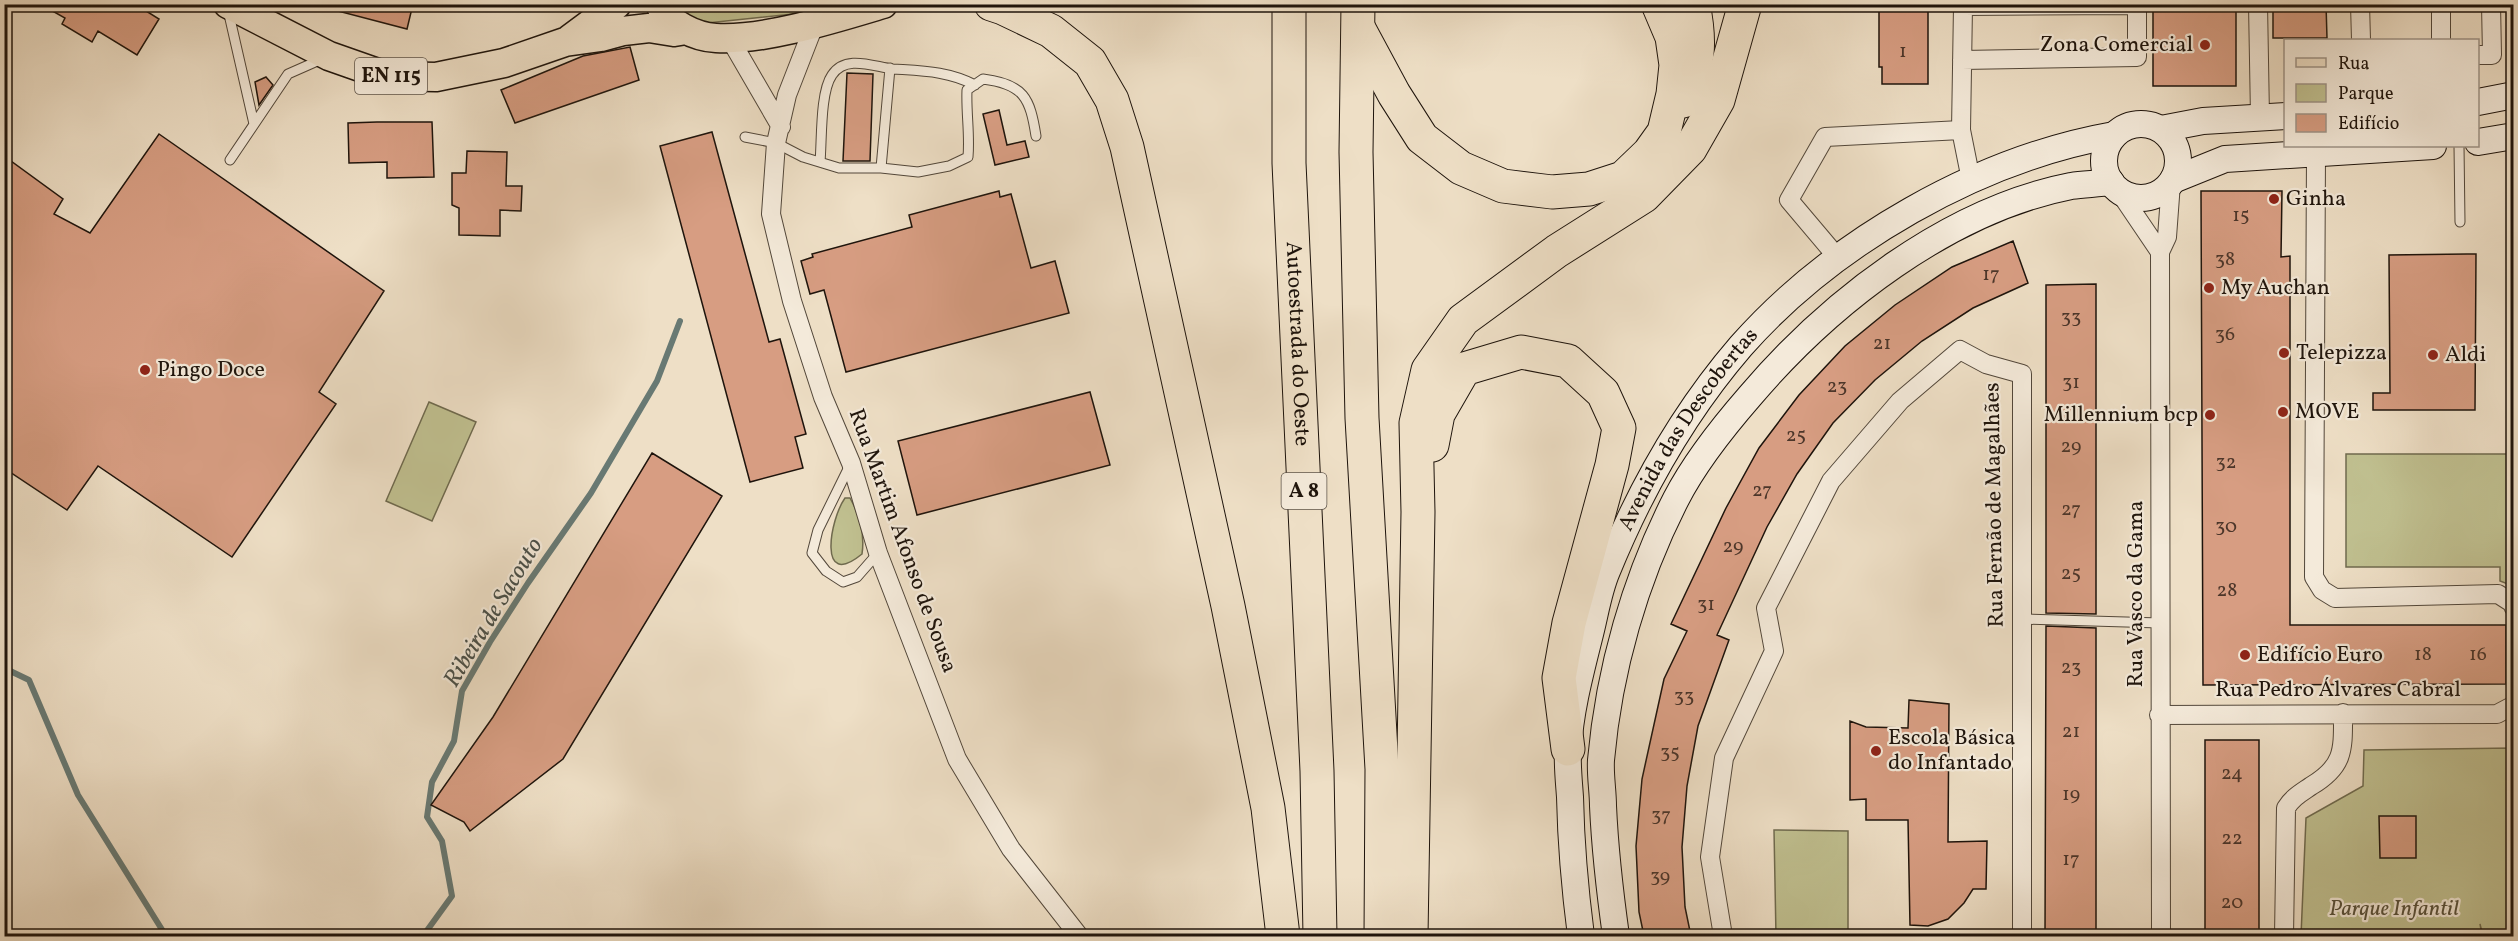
<svg xmlns="http://www.w3.org/2000/svg" width="2518" height="941" font-family="Vollkorn,serif">
  <style>
    .green { fill: #c0c090; stroke: #6f6a4e; stroke-width: 1.5 }
    .lines { fill: none; stroke-linecap: round; stroke-linejoin: round }
    .stream { stroke: #687973; stroke-width: 6 }
    .building { fill: #d79d82; stroke: #1e140c; stroke-width: 1.5 }
    .service-casing { stroke: #52473a; stroke-width: 11 }
    .minor-casing { stroke: #52473a; stroke-width: 20 }
    .secondary-casing { stroke: #1e140c; stroke-width: 28 }
    .primary-casing { stroke: #1e140c; stroke-width: 31 }
    .motorway-casing { stroke: #1e140c; stroke-width: 35 }
    .service { stroke: #f4eada; stroke-width: 9 }
    .minor { stroke: #f4eada; stroke-width: 18 }
    .secondary { stroke: #f4eada; stroke-width: 26 }
    .primary { stroke: #eedfc6; stroke-width: 28 }
    .motorway { stroke: #eedfc6; stroke-width: 33 }
    .poi-dot { fill: #8f2418; stroke: #f4eada; stroke-width: 2 }
    .labels { text-anchor: middle; dominant-baseline: central; stroke-width: 4.5; stroke-linejoin: round; paint-order: stroke }
    .number-label { font-size: 20px; fill: #4c362a }
    .shield { fill: #f4eada; stroke: #5e544a; stroke-width: 1.5 }
    .shield-label { font-size: 21px; font-weight: bold; fill: #1e140c }
    .poi-label { font-size: 22px; fill: #1e140c; stroke: #f4eada; text-anchor: start }
    .street-label { font-size: 22px; fill: #1e140c; stroke: #f4eada }
    .park-label { font-size: 22px; font-style: italic; fill: #57503a; stroke: #f4eada }
    .water-label { font-size: 24px; font-style: italic; fill: #494f48; stroke: #f4eada }
  </style>
  <rect width="100%" height="100%" fill="#eedfc6"/>
  <filter id="stains"><feTurbulence type="fractalNoise" baseFrequency=".00333" numOctaves="4"/><feColorMatrix values="0 0 0 0 .2 0 0 0 0 .09 0 0 0 0 .02 0 0 0 .5 -.17"/></filter>
  <radialGradient id="worn" r=".72"><stop offset=".6" stop-color="#630" stop-opacity="0"/><stop offset="1" stop-color="#630" stop-opacity=".3"/></radialGradient>
  <path class="green" d="M673,5H836L822,11L707,23L695,22Z
    M429,402L476,422L432,521L386,501Z
    M2346,454H2513V586L2500,581V567H2346Z
    M845,498H850C860,516 865,534 862,554C817,591 830,519 845,498Z
    M2513,748V936H2483L2480,924L2482,936H2301L2306,818L2363,786L2364,750Z
    M1774,830L1848,831V936H1776Z"/>
  <g class="lines">
    <path class="stream" d="M4,668L29,680L78,795L166,936
      M423,936L452,896L442,841L427,817L432,782L454,741L462,691L490,642L528,583L591,493L657,381L680,321"/>
  </g>
  <path class="building" d="M40,4H135L159,19L137,55L98,31L92,42L62,24L65,18Z
    M335,4H413L407,29L334,10Z
    M1879,4H1928V84H1882V67H1879Z
    M2153,4H2236V86H2153Z
    M2273,4H2326L2327,38H2273Z
    M630,47L639,80L515,123L501,90L583,56Z
    M847,73L873,74L870,161H843Z
    M266,77L273,85L259,105L255,82Z
    M999,110L1007,145L1025,141L1029,157L995,165L983,114Z
    M377,122H432L434,177L387,178V162L349,163L348,123Z
    M712,132L769,342L780,339L806,434L795,437L803,468L750,482L660,146Z
    M159,134L384,291L319,392L336,404L232,557L98,466L67,510L4,468V156L63,199L54,214L90,233Z
    M467,151L507,152L506,186H522L521,211L500,210V236L459,235V208L452,205V173H466Z
    M999,191L1000,197L1011,194L1031,268L1055,261L1069,313L846,372L824,290L810,294L801,261L813,257L812,254L912,227L909,215Z
    M2201,191H2282L2281,257L2290,256V625H2506V684L2203,685Z
    M2013,241L2028,283L1973,308L1922,341L1875,380L1833,423L1797,474L1767,527L1717,635L1729,640L1698,726L1687,786L1682,847L1685,907L1691,936H1644L1639,912L1636,846L1642,779L1664,679L1687,631L1671,624L1726,508L1759,448L1799,395L1845,346L1895,305L1952,267Z
    M2467,254H2476L2475,410H2373V393H2390L2389,255Z
    M2096,284V614L2046,613V285Z
    M1090,392L1110,465L917,515L898,441Z
    M652,453L722,496L563,759L470,831L464,822L431,805L493,717Z
    M2046,626L2096,628V936H2045Z
    M1909,700L1949,704L1948,842L1987,841L1986,889H1973L1964,903L1948,919L1928,926L1910,925L1908,820H1866V799L1850,800V721L1866,727L1908,728Z
    M2205,740H2259V936H2205Z
    M2379,816H2416V858H2380Z"/>
  <g class="lines">
    <defs>
      <path id="service" d="M228,10L254,124
        M745,137L776,143L803,157L839,168H881L918,172L949,166L968,157C970,134 966,113 967,90L983,79C1024,84 1030,98 1036,136
        M2459,146L2460,222
        M230,160L288,74L322,59
        M820,162C822,140 820,92 832,75C846,54 874,67 893,69C923,71 948,71 975,85
        M881,168L890,68
        M850,465L818,530L812,553L826,571L843,582L857,577L878,553
        M2021,619L2160,623"/>
      <path id="minor" d="M2258,4L2260,117
        M2360,4L2361,40
        M2441,4V40
        M815,23L787,95L776,143L771,214L792,301L823,397L851,463L878,553L957,759L1011,849L1079,936
        M730,39L781,127
        M2478,55H2492L2491,4
        M1962,60L2137,57V5L1963,6L1961,130L1971,180
        M2316,153L2314,577L2322,590L2335,598L2498,594L2512,603L2514,608
        M2118,190L2160,252
        M1838,258L1789,200L1825,137L1961,130
        M2159,715L2497,714L2514,705
        M1723,936L1710,857L1724,758L1774,651L1766,608L1831,481L1900,401L1960,350L1986,364L2022,374V936
        M2161,936L2160,252L2167,237L2171,183
        M2284,936L2286,808C2293,797 2301,793 2311,786C2345,766 2343,749 2343,713"/>
      <g id="secondary">
        <path d="M2478,102L2514,95"/>
        <circle cx="2141" cy="161" r="37"/>
        <path d="M2161,129L2203,121L2286,116"/>
        <path d="M2478,142L2514,136"/>
        <path d="M2173,180L2225,159L2433,146"/>
        <path id="s1" d="M1581,936C1575,890 1571,844 1570,797C1569,782 1567,765 1568,749C1570,712 1580,674 1589,638C1595,616 1598,592 1607,571C1640,490 1684,412 1741,346C1833,242 1978,159 2114,135"/>
        <path d="M1616,936C1610,893 1605,850 1603,806C1603,791 1600,775 1601,760C1609,670 1635,579 1676,499C1695,462 1723,427 1750,396C1829,303 1948,210 2071,186C2084,184 2098,184 2111,182"/>
      </g>
      <path id="primary" d="M228,4L329,56L386,76L436,77L504,63L565,42L601,37L623,31L649,28L674,32L686,30
        M660,4C667,24 696,37 716,38C764,41 836,18 883,4
        M570,39L617,4"/>
      <g id="motorway">
        <path d="M991,4L1003,8L1051,31L1090,62L1112,100L1127,147L1228,606L1268,808L1283,936"/>
        <path id="s2" d="M1289,4V163L1317,771L1320,936"/>
        <path d="M1358,4L1356,152L1362,418L1382,769L1381,936"/>
        <path d="M1359,29L1394,94L1422,138L1461,168L1503,186L1552,192L1589,189L1623,178L1649,153L1664,132L1673,94L1676,65L1672,37L1658,4"/>
        <path d="M1683,101C1699,67 1701,42 1693,4"/>
        <path d="M1432,445L1438,414L1464,369L1521,352L1568,361L1603,393L1619,428L1612,465L1569,623L1559,678L1568,749"/>
        <path d="M1411,936L1418,512L1416,423L1428,370L1463,320L1557,251L1644,196L1690,149L1718,100L1745,4"/>
      </g>
    </defs>
    <use href="#service" class="service-casing"/>
    <use href="#minor" class="minor-casing"/>
    <use href="#secondary" class="secondary-casing"/>
    <use href="#primary" class="primary-casing"/>
    <use href="#motorway" class="motorway-casing"/>
    <use href="#service" class="service"/>
    <use href="#minor" class="minor"/>
    <use href="#secondary" class="secondary"/>
    <use href="#primary" class="primary"/>
    <use href="#motorway" class="motorway"/>
  </g>
  <g class="poi-dot">
    <circle cx="2205" cy="45" r="6"/>
    <circle cx="2274" cy="199" r="6"/>
    <circle cx="2209" cy="288" r="6"/>
    <circle cx="2284" cy="353" r="6"/>
    <circle cx="2433" cy="355" r="6"/>
    <circle cx="145" cy="370" r="6"/>
    <circle cx="2283" cy="412" r="6"/>
    <circle cx="2210" cy="415" r="6"/>
    <circle cx="2245" cy="655" r="6"/>
    <circle cx="1876" cy="751" r="6"/>
  </g>
  <g class="labels">
    <g class="number-label">
      <text x="1903" y="52">1</text>
      <text x="2241" y="216">15</text>
      <text x="2225" y="260">38</text>
      <text x="1991" y="275">17</text>
      <text x="2071" y="318">33</text>
      <text x="2225" y="335">36</text>
      <text x="1882" y="344">21</text>
      <text x="2071" y="383">31</text>
      <text x="1837" y="387">23</text>
      <text x="1796" y="436">25</text>
      <text x="2071" y="447">29</text>
      <text x="2226" y="463">32</text>
      <text x="1762" y="491">27</text>
      <text x="2071" y="510">27</text>
      <text x="2226" y="527">30</text>
      <text x="1733" y="547">29</text>
      <text x="2071" y="574">25</text>
      <text x="2227" y="591">28</text>
      <text x="1706" y="605">31</text>
      <text x="2423" y="655">18</text>
      <text x="2478" y="655">16</text>
      <text x="2071" y="668">23</text>
      <text x="1684" y="697">33</text>
      <text x="2071" y="732">21</text>
      <text x="1670" y="753">35</text>
      <text x="2232" y="774">24</text>
      <text x="2071" y="795">19</text>
      <text x="1661" y="816">37</text>
      <text x="2232" y="839">22</text>
      <text x="2071" y="860">17</text>
      <text x="1660" y="877">39</text>
      <text x="2232" y="903">20</text>
    </g>
    <g class="shield">
      <rect x="355" y="58" width="72" height="36" rx="4.5"/>
      <rect x="1281.5" y="473" width="45" height="36" rx="4.5"/>
    </g>
    <g class="shield-label">
      <text x="391" y="76">EN 115</text>
      <text x="1304" y="491">A 8</text>
    </g>
    <g class="poi-label">
      <text x="2193" y="45" text-anchor="end">Zona Comercial</text>
      <text x="2286" y="199">Ginha</text>
      <text x="2221" y="288">My Auchan</text>
      <text x="2296" y="353">Telepizza</text>
      <text x="2445" y="355">Aldi</text>
      <text x="157" y="370">Pingo Doce</text>
      <text x="2295" y="412">MOVE</text>
      <text x="2198" y="415" text-anchor="end">Millennium bcp</text>
      <text x="2257" y="655">Edifício Euro</text>
      <text x="1888" y="738">Escola Básica<tspan x="1888" dy="25">do Infantado</tspan></text>
    </g>
    <g class="street-label">
      <text stroke="none"><textPath href="#s2" startOffset="340">Autoestrada do Oeste</textPath></text>
      <text stroke="none"><textPath href="#s1" startOffset="534">Avenida das Descobertas</textPath></text>
      <text transform="translate(1995 505) rotate(-91)">Rua Fernão de Magalhães</text>
      <text transform="translate(902 541) rotate(70)">Rua Martim Afonso de Sousa</text>
      <text transform="translate(2136 594) rotate(-90)">Rua Vasco da Gama</text>
      <text x="2338" y="690">Rua Pedro Álvares Cabral</text>
    </g>
    <g class="park-label">
      <text x="2394" y="909">Parque Infantil</text>
    </g>
    <g class="water-label">
      <text transform="translate(494 613) rotate(-59)">Ribeira de Sacouto</text>
    </g>
  </g>
  <rect width="2518" height="941" fill="none" stroke="#eedfc6" stroke-width="24"/>
  <rect x="6" y="6" width="2506" height="929" fill="none" stroke="#1e140c" stroke-width="3"/>
  <rect x="12" y="12" width="2494" height="917" fill="none" stroke="#1e140c" stroke-width="1.5"/>
  <rect x="2284" y="39" width="195" height="108" fill="#f4eada" stroke="#9e9488" stroke-width="1.5"/>
  <rect x="2296" y="58" width="30" height="9" fill="#eedfc6" stroke="#9e9488" stroke-width="1.5"/>
  <text x="2338" y="69" font-size="18" fill="#1e140c">Rua</text>
  <rect x="2296" y="84" width="30" height="18" fill="#c0c090" stroke="#9e9488" stroke-width="1.5"/>
  <text x="2338" y="99" font-size="18" fill="#1e140c">Parque</text>
  <rect x="2296" y="114" width="30" height="18" fill="#d79d82" stroke="#9e9488" stroke-width="1.5"/>
  <text x="2338" y="129" font-size="18" fill="#1e140c">Edifício</text>
  <rect width="100%" height="100%" filter="url(#stains)"/>
  <rect width="100%" height="100%" fill="url(#worn)"/>
</svg>
